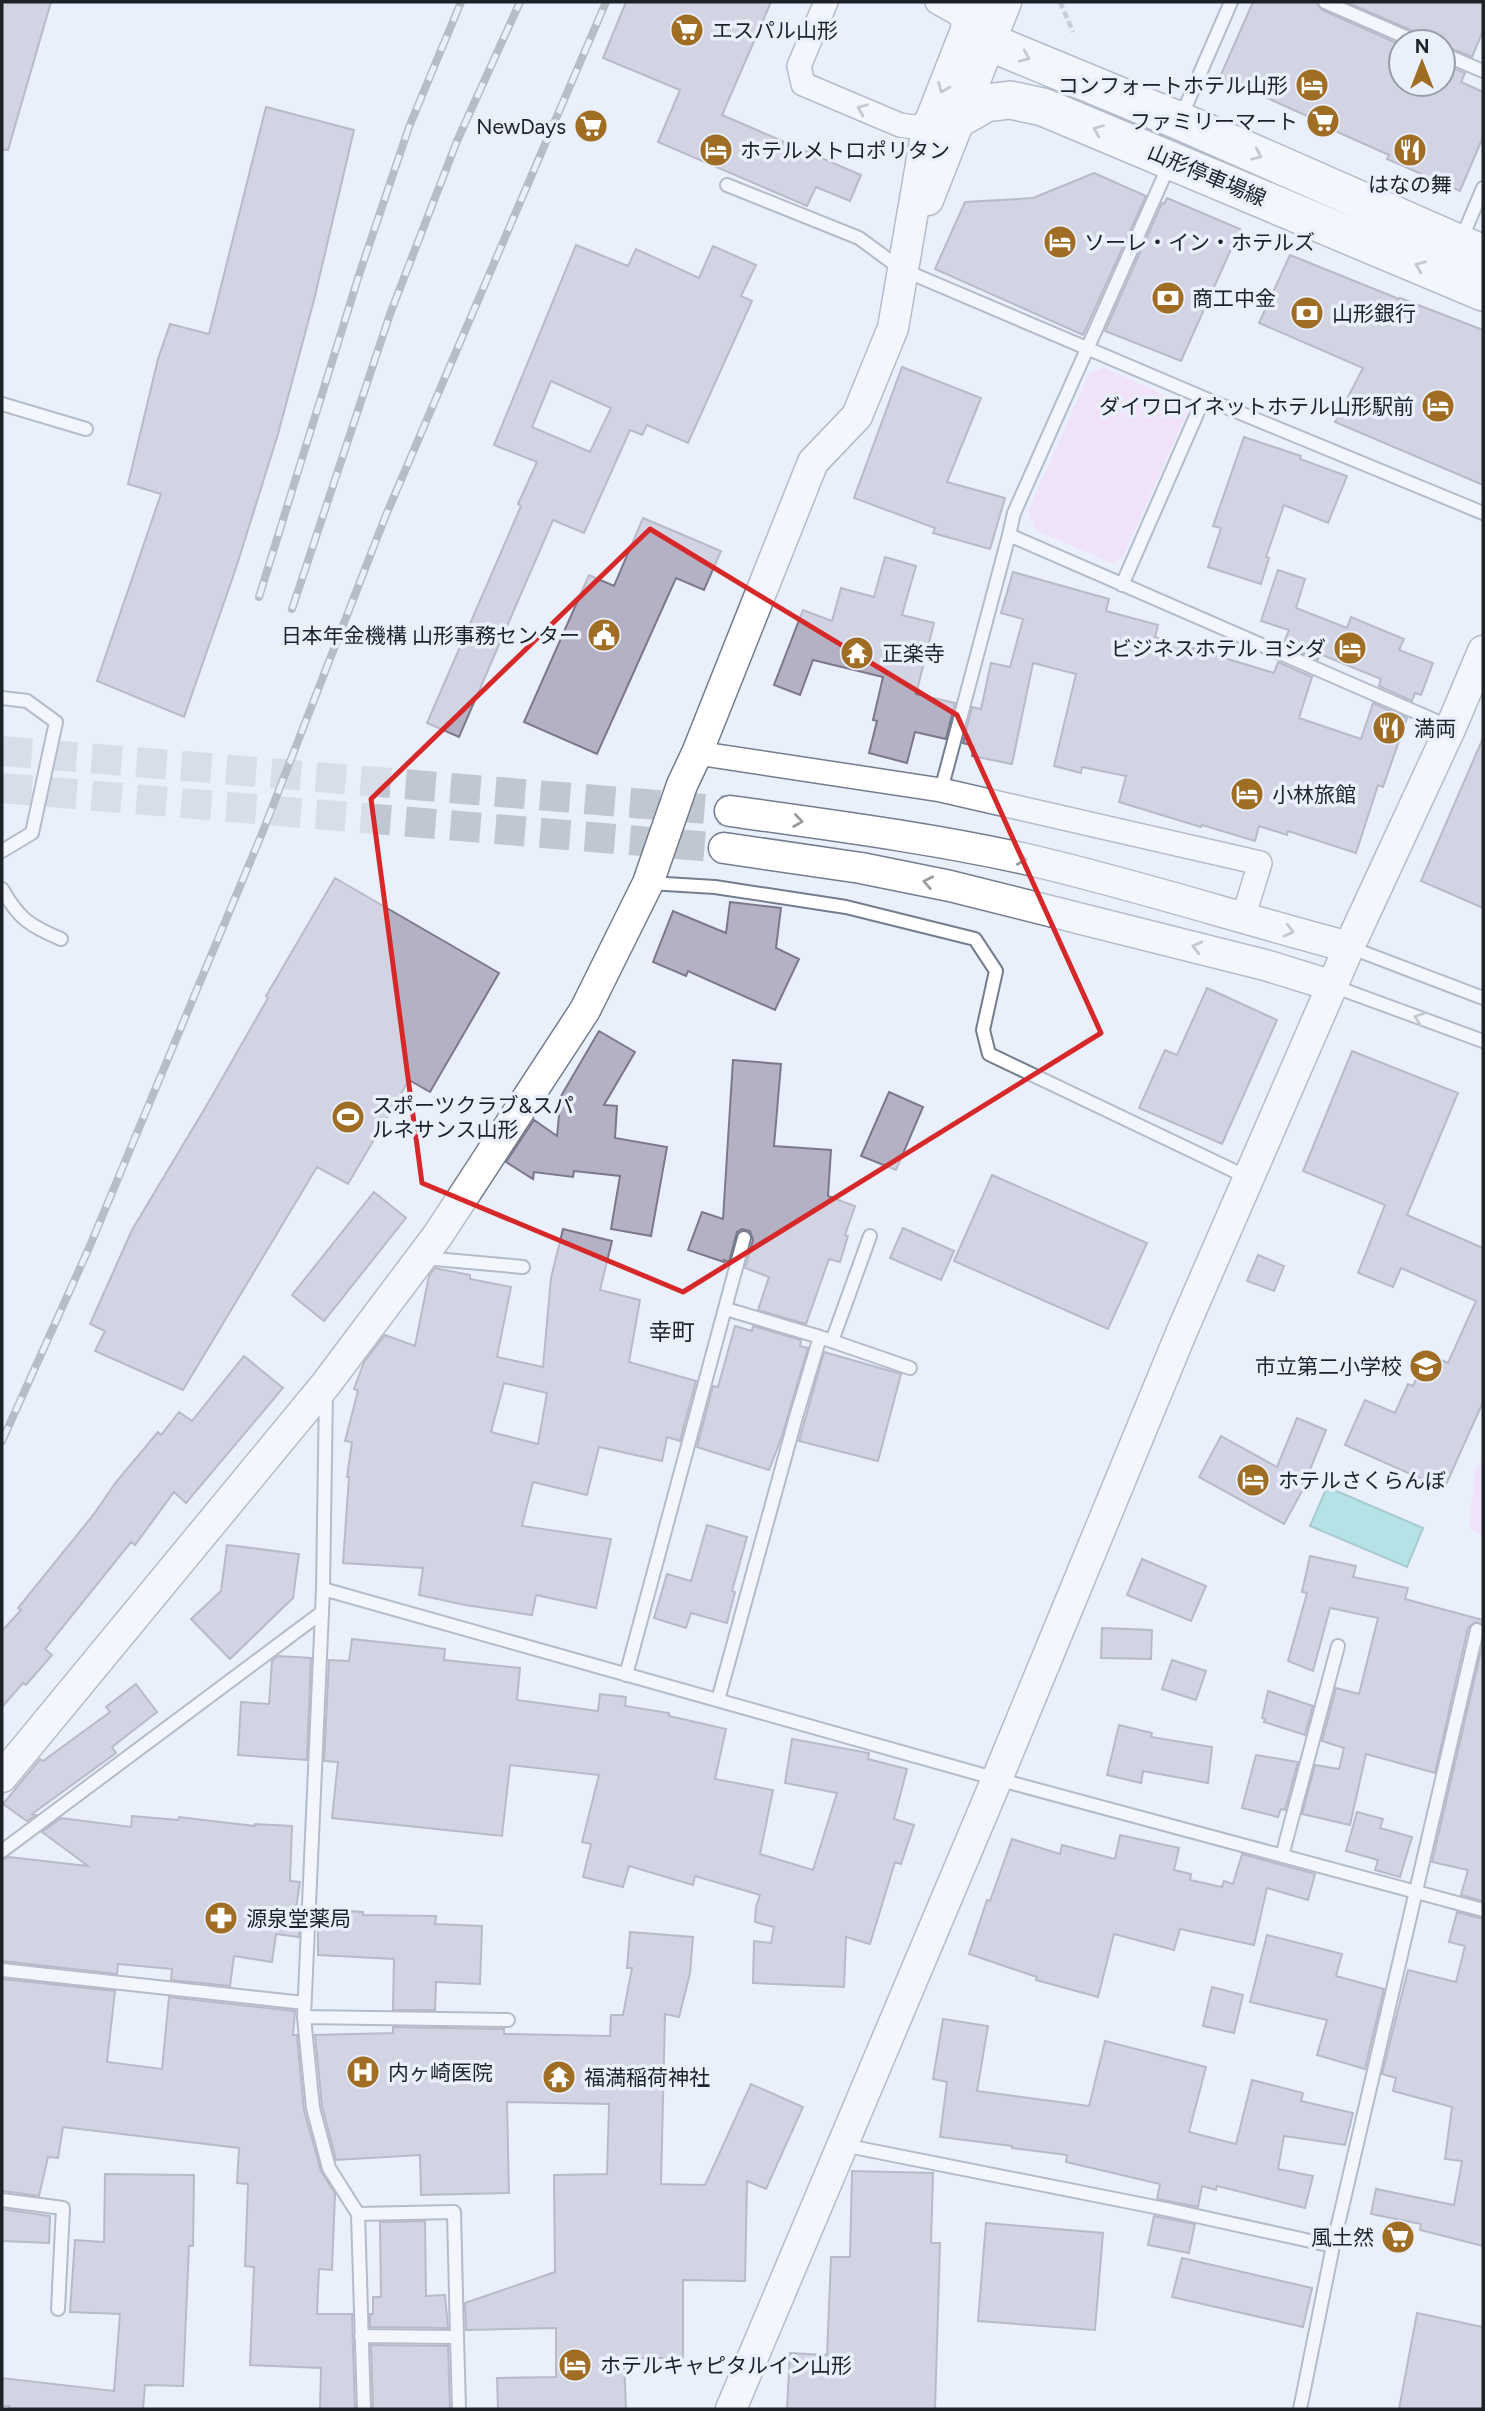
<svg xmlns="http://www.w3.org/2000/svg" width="1485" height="2411" font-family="Figtree,'Noto Sans JP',sans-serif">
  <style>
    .green { fill: #f8d0f4 }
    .water { fill: #76d1cc; stroke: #5b9c9b; stroke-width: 2 }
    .building { fill: #b5b1c5; stroke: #7c788b; stroke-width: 2; fill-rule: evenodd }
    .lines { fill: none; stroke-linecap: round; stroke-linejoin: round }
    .tertiary-tunnel { stroke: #c0c7d2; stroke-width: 30; stroke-dasharray: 30 15; stroke-linecap: butt }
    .service-casing { stroke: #737d8e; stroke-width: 16 }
    .minor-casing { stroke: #737d8e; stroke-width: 26 }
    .tertiary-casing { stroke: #737d8e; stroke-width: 33 }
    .primary-casing { stroke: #737d8e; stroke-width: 40 }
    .path { stroke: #9fa5af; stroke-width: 4.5; stroke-dasharray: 7 3.5; stroke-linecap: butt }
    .service { stroke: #fff; stroke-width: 12 }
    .minor { stroke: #fff; stroke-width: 23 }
    .tertiary { stroke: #fff; stroke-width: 30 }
    .primary { stroke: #fff; stroke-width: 37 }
    .rail-casing { stroke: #787e87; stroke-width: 8 }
    .rail { stroke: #e9f0fc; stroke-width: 5; stroke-dasharray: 16; stroke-linecap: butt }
    .oneway { stroke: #999c9e }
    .marked { fill: none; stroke: #d62828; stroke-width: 5; stroke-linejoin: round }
    .labels { text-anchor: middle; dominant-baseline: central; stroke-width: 7; stroke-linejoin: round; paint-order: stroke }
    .poi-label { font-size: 21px; fill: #1d2228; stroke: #e9f0fc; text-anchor: start }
    .street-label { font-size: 21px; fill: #1d2228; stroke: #e9f0fc }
    .neighbourhood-label { font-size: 23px; fill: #1d2228; stroke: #e9f0fc }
  </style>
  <rect width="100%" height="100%" fill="#e9f0fc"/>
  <path class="green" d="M1104,368L1190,406L1122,558L1112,563L1035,530L1028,512L1089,374Z
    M1483,1460V1535L1469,1528L1475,1470Z"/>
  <path class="water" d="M1327,1487L1423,1528L1407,1567L1310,1526Z"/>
  <path class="building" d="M2,2H51L8,150H2Z
    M626,2H771L722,115L861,175L850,201L816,187L807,206L658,142L680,90L603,58Z
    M1253,2H1316L1322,10L1401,45V84H1443V64L1465,73L1461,82L1483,92V137L1460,191L1387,159L1389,155L1324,126L1325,124L1247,89L1245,92L1219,79Z
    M1346,2H1483V31L1472,57L1443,45V42H1426L1420,34Z
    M266,107L354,130L314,300L278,434L236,568L184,717L97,681L161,494L128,484L158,359L170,324L209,334Z
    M1094,173L1146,196L1083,335L935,269L965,202L1033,198Z
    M1167,198L1240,229L1181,361L1105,331L1162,203L1164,204Z
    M576,245L628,266L636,249L699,278L713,246L756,265L741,296L752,301L688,443L647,425L642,435L630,430L584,533L553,520L459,737L427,723L521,506L518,504L537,462L494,445ZM551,381L611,408L590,452L532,427Z
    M1290,255L1399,299L1400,298L1483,330V485L1335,422L1363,368L1259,323Z
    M902,367L981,398L947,482L1005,498L990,549L933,533L935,528L854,498Z
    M1244,437L1301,456L1300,459L1347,476L1328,523L1284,505L1266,557L1269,558L1261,584L1208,567L1221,528L1213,526Z
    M643,518L721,551L704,590L676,578L597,754L524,722L589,575L614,586Z
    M885,557L916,566L902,615L934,623L916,694L955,703L946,739L915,732L907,763L869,753L877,721L873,720L883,677L813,660L800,695L774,685L803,610L832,621L841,588L874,597Z
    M1278,570L1305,579L1296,608L1347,628L1351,617L1404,639L1399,650L1433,663L1421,695L1415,693L1412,701L1379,686L1381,679L1320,654L1318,660L1283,645L1289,630L1261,621Z
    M1013,572L1109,599L1106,611L1158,625L1155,637L1274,673L1278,662L1312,677L1299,718L1361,739L1373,703L1407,718L1383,787L1378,785L1356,853L1288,831L1287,835L1259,826L1255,841L1202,825L1201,827L1119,802L1126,776L1082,767L1081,773L1054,766L1076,674L1033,663L1012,764L972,756L974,746L963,743L972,707L981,709L991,663L1010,667L1023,619L1001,613Z
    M1483,738V908L1421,881Z
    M335,878L499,973L430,1092L409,1080L348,1184L317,1167L183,1390L95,1351L105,1331L90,1324L132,1230L208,1103L268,998L266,996Z
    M730,902L781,908L776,948L799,959L775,1010L688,971L686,976L653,962L673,911L726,933Z
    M1207,988L1277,1020L1222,1144L1139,1108L1165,1050L1177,1055Z
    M599,1031L635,1052L604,1105L617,1106L615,1138L667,1147L651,1236L611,1229L620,1176L574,1171L573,1177L534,1172L533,1179L506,1162L534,1120L557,1136L561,1096Z
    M1352,1051L1458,1093L1407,1215L1483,1248V1402L1444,1489L1345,1445L1365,1400L1395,1413L1408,1384L1413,1386L1428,1354L1448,1363L1476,1301L1401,1268L1393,1287L1358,1273L1385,1205L1303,1171Z
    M733,1060L781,1064L774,1146L831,1150L828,1196L855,1206L845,1235L848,1236L840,1262L829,1259L806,1324L758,1310L769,1277L745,1268L753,1240L750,1231L742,1229L737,1232L729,1262L724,1260V1262L688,1250L702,1212L723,1219Z
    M889,1092L923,1107L896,1170L861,1156Z
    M992,1175L1147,1243L1108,1329L954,1261Z
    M374,1192L406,1218L324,1321L292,1295Z
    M903,1228L954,1251L941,1280L890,1258Z
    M563,1229L612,1241L600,1290L640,1300L629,1362L696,1381L680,1441L667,1437L662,1461L599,1447L587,1495L533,1482L522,1526L611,1539L596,1608L536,1595L532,1615L465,1605L419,1595L423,1568L343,1563L349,1477H347L352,1442L345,1441L358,1391L354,1389L364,1362L385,1335L415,1346L429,1276L435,1268L470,1275V1279L511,1287L497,1357L543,1367L551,1278ZM504,1383L547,1393L538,1444L491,1432Z
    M1258,1255L1284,1266L1274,1291L1247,1281Z
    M735,1326L752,1331L753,1326L801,1340L800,1346L808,1348L782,1436L769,1470L697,1447L713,1386L718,1387Z
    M824,1352L901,1374L878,1461L799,1441Z
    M244,1356L283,1388L186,1503L174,1492L135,1545L131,1542L45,1649L52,1655L26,1685L23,1683L2,1707V1631L21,1610L18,1608L94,1514L116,1482L158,1432L161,1435L179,1412L192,1421Z
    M1297,1418L1326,1430L1305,1482H1307L1284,1524L1199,1477L1221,1436L1277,1467Z
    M707,1525L747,1537L732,1591L735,1592L727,1623L691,1613L686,1628L654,1618L667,1574L691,1581Z
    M227,1545L299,1554L293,1598L230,1659L191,1619L221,1591Z
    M1310,1556L1356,1566L1353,1577L1408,1588L1405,1599L1483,1620V1624L1475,1622L1468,1628L1435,1773L1366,1754L1350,1825L1302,1814L1315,1765L1339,1769L1344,1748L1322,1741L1336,1688L1359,1694L1378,1618L1330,1608L1313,1671L1288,1661L1307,1593L1302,1592Z
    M1142,1559L1206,1586L1191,1621L1127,1595Z
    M1102,1628L1152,1630L1151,1659L1101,1658Z
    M352,1639L445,1649L444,1660L520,1668L517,1700L598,1711L600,1694L626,1697L625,1706L669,1713V1716L726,1729L715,1779L773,1790L760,1854L813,1870L837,1793L785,1783L792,1739L869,1753L868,1759L907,1769L894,1819L914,1825L901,1864L895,1862L870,1944L846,1937L844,1987L753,1983L754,1941L771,1943L774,1927L755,1922L756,1907L760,1895L695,1876L693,1885L629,1866L623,1887L583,1877L591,1844L582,1842L599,1775L510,1765L502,1836L332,1818L338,1762L324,1761L329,1660L349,1661Z
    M1483,1642V1901L1461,1895L1468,1870L1432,1862Z
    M278,1656L311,1658L307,1760L238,1755L241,1702L269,1704L272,1661Z
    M1172,1660L1206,1671L1196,1700L1162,1689Z
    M136,1684L157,1712L112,1747L116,1753L32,1814L36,1815L27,1821L3,1804L40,1759L43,1761L110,1712L106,1707Z
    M1268,1691L1313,1706L1305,1735L1264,1722L1265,1719L1262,1718Z
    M1119,1725L1152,1733L1151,1737L1212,1747L1208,1783L1143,1771L1141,1783L1107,1775Z
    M1256,1755L1298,1762L1285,1810L1281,1809L1278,1817L1242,1808Z
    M1357,1812L1383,1819L1380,1828L1412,1837L1400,1877L1375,1870L1378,1860L1346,1851Z
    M132,1816L178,1820L179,1817L255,1826V1824L292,1826L290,1881L300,1882L296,1908H300L299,1937L276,1934L272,1962L234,1956L230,1986L171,1980L172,1969L118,1964L117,1974L2,1961V1860L9,1857L88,1866L42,1832L61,1818L131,1827Z
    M1120,1835L1179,1848L1174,1870L1191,1874L1190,1880L1222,1887L1224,1881L1233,1884L1242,1854L1315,1874L1308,1900L1267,1888L1254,1945L1180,1929L1174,1950L1114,1934L1098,1997L1036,1980L1037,1977L969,1954L987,1900L990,1901L1012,1839L1060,1854L1062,1845L1115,1859Z
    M318,1909L363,1912V1915L436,1916L435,1924L482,1926L480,1984L436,1982L435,2010H393L394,1959L318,1955Z
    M1457,1912L1483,1919V2246L1420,2230L1421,2224L1371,2214L1376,2189L1454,2205L1462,2161L1445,2159L1452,2107L1393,2091L1396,2078L1382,2074L1408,1970L1456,1982L1465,1946L1449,1942Z
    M630,1932L693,1937L690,1973L679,2017L665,2014L661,2184L705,2185L751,2084L803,2107L766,2189L747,2181L745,2281L683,2280V2358H624L626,2409H498L497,2378L556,2377V2328L466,2330L465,2303L555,2272L554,2175L607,2174L609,2104L507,2102L509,2193L421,2195L420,2155L336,2160L322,2106L315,2035L393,2033V2027L504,2029V2034L610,2036L611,2015H623L632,1968H627Z
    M1267,1935L1342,1954L1336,1976L1384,1989L1365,2069L1317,2055L1327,2020L1250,2002Z
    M2,1979L115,1991L107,2062L162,2069L169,1997L295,2011L293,2035H297L304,2110L321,2171L335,2193L332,2270L319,2269L317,2314H352L355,2409H320L321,2368L250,2365L254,2267L245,2266L248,2184L237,2183L239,2148L63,2127L58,2158L48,2157L39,2196L2,2191Z
    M1212,1987L1243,1995L1234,2033L1203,2026Z
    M943,2019L988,2026L977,2091L1089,2106L1105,2041L1206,2067L1189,2132L1236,2144L1252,2080L1303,2093L1301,2101L1353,2113L1345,2145L1284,2136L1278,2169L1313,2176L1305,2208L1217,2186L1216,2190L1202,2186L1198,2207L1157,2199L1160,2184L1066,2162L1067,2155L1012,2148V2146L940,2137L947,2082L933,2079Z
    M852,2171L933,2173L931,2243H940L935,2409H787L790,2353L827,2355L831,2257H850Z
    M105,2174L194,2175L193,2246H189L183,2386L145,2385L143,2409H9V2406H2V2378L114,2391L120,2314L70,2312L75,2240L104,2242Z
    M2,2209L50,2216L49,2243L2,2241Z
    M1154,2216L1195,2224L1189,2253L1148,2245Z
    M425,2221L426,2296L445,2295L448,2328L370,2327V2314H373V2297H381L380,2222Z
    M986,2223L1103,2233L1095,2330L978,2321Z
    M1182,2258L1312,2288L1303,2327L1172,2297Z
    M1417,2313L1483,2327V2409H1399Z
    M371,2345L448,2346L450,2409H373Z"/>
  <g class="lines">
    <path class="tertiary-tunnel" d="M2,751L730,811
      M2,788L724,848"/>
    <defs>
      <path id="service" d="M1325,2L1417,42
        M1443,54L1483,71
        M1181,117L1231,2
        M727,185L859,238L901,269L1204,398L1483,513
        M1461,240L1483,188
        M2,404L86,429
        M1009,535L1014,513L1170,163
        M1122,585L1204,398
        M2,698L27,701L56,722L32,833L2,851
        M941,790L1009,535L1450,727
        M649,883L715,887L846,907L975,939L996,971L983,1030L989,1054L1249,1178
        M2,889C19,919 30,926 61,939
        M1349,947L1483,998
        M1333,986L1483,1041
        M424,1258L523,1267
        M726,1309L820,1337L910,1368
        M832,1341L870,1236
        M326,1391L323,1589L304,2017L313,2108L329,2168L358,2214L364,2409
        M323,1589L997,1779L1483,1910
        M626,1675L744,1238
        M718,1700L796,1417L820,1337
        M2,1851L321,1613
        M1282,1856L1338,1646
        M2,1970L304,2003
        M304,2017L508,2020
        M843,2145L1165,2209L1333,2246
        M2,2200L63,2208L58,2309
        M358,2214L454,2212L457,2337
        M361,2336L457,2337L459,2409
        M1300,2409L1333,2246L1477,1630"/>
      <path id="minor" d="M826,2L799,66L803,84L900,125L927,129
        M937,2L969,20
        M697,753L941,790L1260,863L1243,918"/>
      <path id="tertiary" d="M928,200L1006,2
        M730,811C830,825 931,838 1030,860C1137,885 1242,919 1349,947
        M724,848L861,868L950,886L1265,965L1333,986
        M2,1777L326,1384L438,1235L585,1010L648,883L682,785L697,753L813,462L857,416L893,328L927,129L977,2
        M731,2409L997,1779L1182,1331L1349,947L1451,727L1483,651"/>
      <path id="primary" d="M969,20L989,42L1180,121L1483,254
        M927,129L958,119L986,103L1010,100L1043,107L1483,292"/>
    </defs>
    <use href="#service" class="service-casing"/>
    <use href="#minor" class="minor-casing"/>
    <use href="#tertiary" class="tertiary-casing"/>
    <use href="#primary" class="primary-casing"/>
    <path class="path" d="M1060,2L1073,32"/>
    <use href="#service" class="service"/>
    <use href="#minor" class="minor"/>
    <use href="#tertiary" class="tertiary"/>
    <use href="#primary" class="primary"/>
    <defs>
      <path id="rail" d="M259,597L359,275L409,127L461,2
        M292,609L390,314L457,141L520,2
        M2,1441L89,1248L263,831L386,515L606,2"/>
    </defs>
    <use href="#rail" class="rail-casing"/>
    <use href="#rail" class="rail"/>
  </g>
  <defs><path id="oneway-chevron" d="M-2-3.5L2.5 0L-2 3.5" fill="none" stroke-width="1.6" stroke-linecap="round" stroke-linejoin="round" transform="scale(1.75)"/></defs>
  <g class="oneway">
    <use href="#oneway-chevron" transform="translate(1025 57) rotate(23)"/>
    <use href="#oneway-chevron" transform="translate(943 88) rotate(112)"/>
    <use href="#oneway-chevron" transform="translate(862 109) rotate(-157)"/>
    <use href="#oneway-chevron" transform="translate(1098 130) rotate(-158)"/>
    <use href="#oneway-chevron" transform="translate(1257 155) rotate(24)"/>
    <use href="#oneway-chevron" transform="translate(1420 266) rotate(-157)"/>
    <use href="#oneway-chevron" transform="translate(798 821) rotate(8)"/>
    <use href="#oneway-chevron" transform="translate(1022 859) rotate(11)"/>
    <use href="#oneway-chevron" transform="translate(928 882) rotate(-169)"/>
    <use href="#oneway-chevron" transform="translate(1289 931) rotate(15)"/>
    <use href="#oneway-chevron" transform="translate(1197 947) rotate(-166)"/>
    <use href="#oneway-chevron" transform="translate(1419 1018) rotate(-160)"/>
  </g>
  <path d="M0 0H1485V2411H0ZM650,529L957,715L1101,1033L683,1292L422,1183L371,799Z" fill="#e9f0fc" fill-opacity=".55" fill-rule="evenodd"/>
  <path class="marked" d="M650,529L957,715L1101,1033L683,1292L422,1183L371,799Z"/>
  <defs>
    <symbol id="supermarket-disc" viewBox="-11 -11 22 22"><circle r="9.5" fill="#9f6d23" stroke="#e9f0fc"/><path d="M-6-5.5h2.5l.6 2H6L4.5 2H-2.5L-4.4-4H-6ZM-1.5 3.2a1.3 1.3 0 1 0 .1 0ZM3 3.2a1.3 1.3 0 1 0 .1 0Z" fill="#fff"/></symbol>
    <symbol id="hotel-disc" viewBox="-11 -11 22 22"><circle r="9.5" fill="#9f6d23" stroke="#e9f0fc"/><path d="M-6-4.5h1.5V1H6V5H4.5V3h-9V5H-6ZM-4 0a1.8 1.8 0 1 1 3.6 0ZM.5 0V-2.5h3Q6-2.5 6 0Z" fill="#fff"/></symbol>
    <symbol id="restaurant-disc" viewBox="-11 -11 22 22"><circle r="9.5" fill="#9f6d23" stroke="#e9f0fc"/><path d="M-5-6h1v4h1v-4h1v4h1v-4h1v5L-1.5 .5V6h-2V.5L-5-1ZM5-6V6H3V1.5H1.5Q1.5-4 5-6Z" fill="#fff"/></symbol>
    <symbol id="bank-disc" viewBox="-11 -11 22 22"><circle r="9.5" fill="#9f6d23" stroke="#e9f0fc"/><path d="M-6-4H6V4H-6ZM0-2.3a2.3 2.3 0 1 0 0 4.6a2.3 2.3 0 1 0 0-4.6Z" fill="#fff"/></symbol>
    <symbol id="civic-disc" viewBox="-11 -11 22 22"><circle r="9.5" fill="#9f6d23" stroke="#e9f0fc"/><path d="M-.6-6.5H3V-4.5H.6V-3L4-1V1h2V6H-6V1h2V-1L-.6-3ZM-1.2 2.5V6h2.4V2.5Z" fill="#fff"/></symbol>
    <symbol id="temple-disc" viewBox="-11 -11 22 22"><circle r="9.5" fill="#9f6d23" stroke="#e9f0fc"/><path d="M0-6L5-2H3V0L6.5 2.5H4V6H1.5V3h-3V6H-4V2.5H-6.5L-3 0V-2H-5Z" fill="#fff"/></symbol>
    <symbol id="stadium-disc" viewBox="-11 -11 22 22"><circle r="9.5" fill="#9f6d23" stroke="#e9f0fc"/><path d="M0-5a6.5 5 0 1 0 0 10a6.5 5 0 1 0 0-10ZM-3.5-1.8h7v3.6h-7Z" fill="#fff"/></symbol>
    <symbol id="school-disc" viewBox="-11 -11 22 22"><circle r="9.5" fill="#9f6d23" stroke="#e9f0fc"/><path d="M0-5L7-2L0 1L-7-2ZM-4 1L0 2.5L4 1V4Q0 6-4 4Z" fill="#fff"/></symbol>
    <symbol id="pharmacy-disc" viewBox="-11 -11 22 22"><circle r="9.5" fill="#9f6d23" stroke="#e9f0fc"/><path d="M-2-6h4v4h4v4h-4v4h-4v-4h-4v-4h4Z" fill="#fff"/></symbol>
    <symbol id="hospital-disc" viewBox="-11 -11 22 22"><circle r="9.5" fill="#9f6d23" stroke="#e9f0fc"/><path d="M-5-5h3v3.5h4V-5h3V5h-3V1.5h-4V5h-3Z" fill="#fff"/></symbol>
  </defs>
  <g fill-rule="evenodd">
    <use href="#supermarket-disc" x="668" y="11" width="38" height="38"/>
    <use href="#hotel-disc" x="1293" y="66" width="38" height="38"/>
    <use href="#supermarket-disc" x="1304" y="102" width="38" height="38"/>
    <use href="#supermarket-disc" x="572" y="107" width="38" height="38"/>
    <use href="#hotel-disc" x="697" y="131" width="38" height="38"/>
    <use href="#restaurant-disc" x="1391" y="131" width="38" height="38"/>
    <use href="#hotel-disc" x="1041" y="223" width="38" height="38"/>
    <use href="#bank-disc" x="1149" y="279" width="38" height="38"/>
    <use href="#bank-disc" x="1288" y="294" width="38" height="38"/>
    <use href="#hotel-disc" x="1419" y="387" width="38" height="38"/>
    <use href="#civic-disc" x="585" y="616" width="38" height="38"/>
    <use href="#hotel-disc" x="1331" y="629" width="38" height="38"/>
    <use href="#temple-disc" x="838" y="634" width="38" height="38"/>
    <use href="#restaurant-disc" x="1370" y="709" width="38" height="38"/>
    <use href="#hotel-disc" x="1228" y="775" width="38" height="38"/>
    <use href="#stadium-disc" x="329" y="1098" width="38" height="38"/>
    <use href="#school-disc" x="1407" y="1347" width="38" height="38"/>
    <use href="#hotel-disc" x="1234" y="1461" width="38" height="38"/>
    <use href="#pharmacy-disc" x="202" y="1899" width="38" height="38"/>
    <use href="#hospital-disc" x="344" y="2053" width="38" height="38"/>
    <use href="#temple-disc" x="540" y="2058" width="38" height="38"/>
    <use href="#supermarket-disc" x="1379" y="2218" width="38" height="38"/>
    <use href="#hotel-disc" x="556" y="2346" width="38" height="38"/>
  </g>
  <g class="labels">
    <g class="poi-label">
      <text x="712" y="30">エスパル山形</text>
      <text x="1288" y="85" text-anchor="end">コンフォートホテル山形</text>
      <text x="1298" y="121" text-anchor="end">ファミリーマート</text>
      <text x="566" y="126" text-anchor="end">NewDays</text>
      <text x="740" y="150">ホテルメトロポリタン</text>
      <text x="1410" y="184" text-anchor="middle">はなの舞</text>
      <text x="1084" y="242">ソーレ・イン・ホテルズ</text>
      <text x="1192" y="298">商工中金</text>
      <text x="1332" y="313">山形銀行</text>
      <text x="1414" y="406" text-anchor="end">ダイワロイネットホテル山形駅前</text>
      <text x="580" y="635" text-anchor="end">日本年金機構 山形事務センター</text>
      <text x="1326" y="648" text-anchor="end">ビジネスホテル ヨシダ</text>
      <text x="882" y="653">正楽寺</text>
      <text x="1414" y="728">満両</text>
      <text x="1272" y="794">小林旅館</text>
      <text x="372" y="1105">スポーツクラブ&amp;スパ<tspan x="372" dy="24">ルネサンス山形</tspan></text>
      <text x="1402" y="1366" text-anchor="end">市立第二小学校</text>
      <text x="1278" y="1480">ホテルさくらんぼ</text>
      <text x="246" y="1918">源泉堂薬局</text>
      <text x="388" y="2072">内ヶ崎医院</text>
      <text x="584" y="2077">福満稲荷神社</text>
      <text x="1374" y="2237" text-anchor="end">風土然</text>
      <text x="600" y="2365">ホテルキャピタルイン山形</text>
    </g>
    <g class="street-label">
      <text transform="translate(1207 175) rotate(23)">山形停車場線</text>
    </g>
    <g class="neighbourhood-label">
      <text x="672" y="1332">幸町</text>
    </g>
  </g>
  <rect width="1485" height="2411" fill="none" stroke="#1d2228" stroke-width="7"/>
  <g transform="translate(1422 63)"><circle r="33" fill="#e9f0fc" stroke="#979ea7" stroke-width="2"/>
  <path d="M0-5L12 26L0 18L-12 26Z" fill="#9f6d23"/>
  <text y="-10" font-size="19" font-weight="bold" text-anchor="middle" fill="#1d2228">N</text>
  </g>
</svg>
